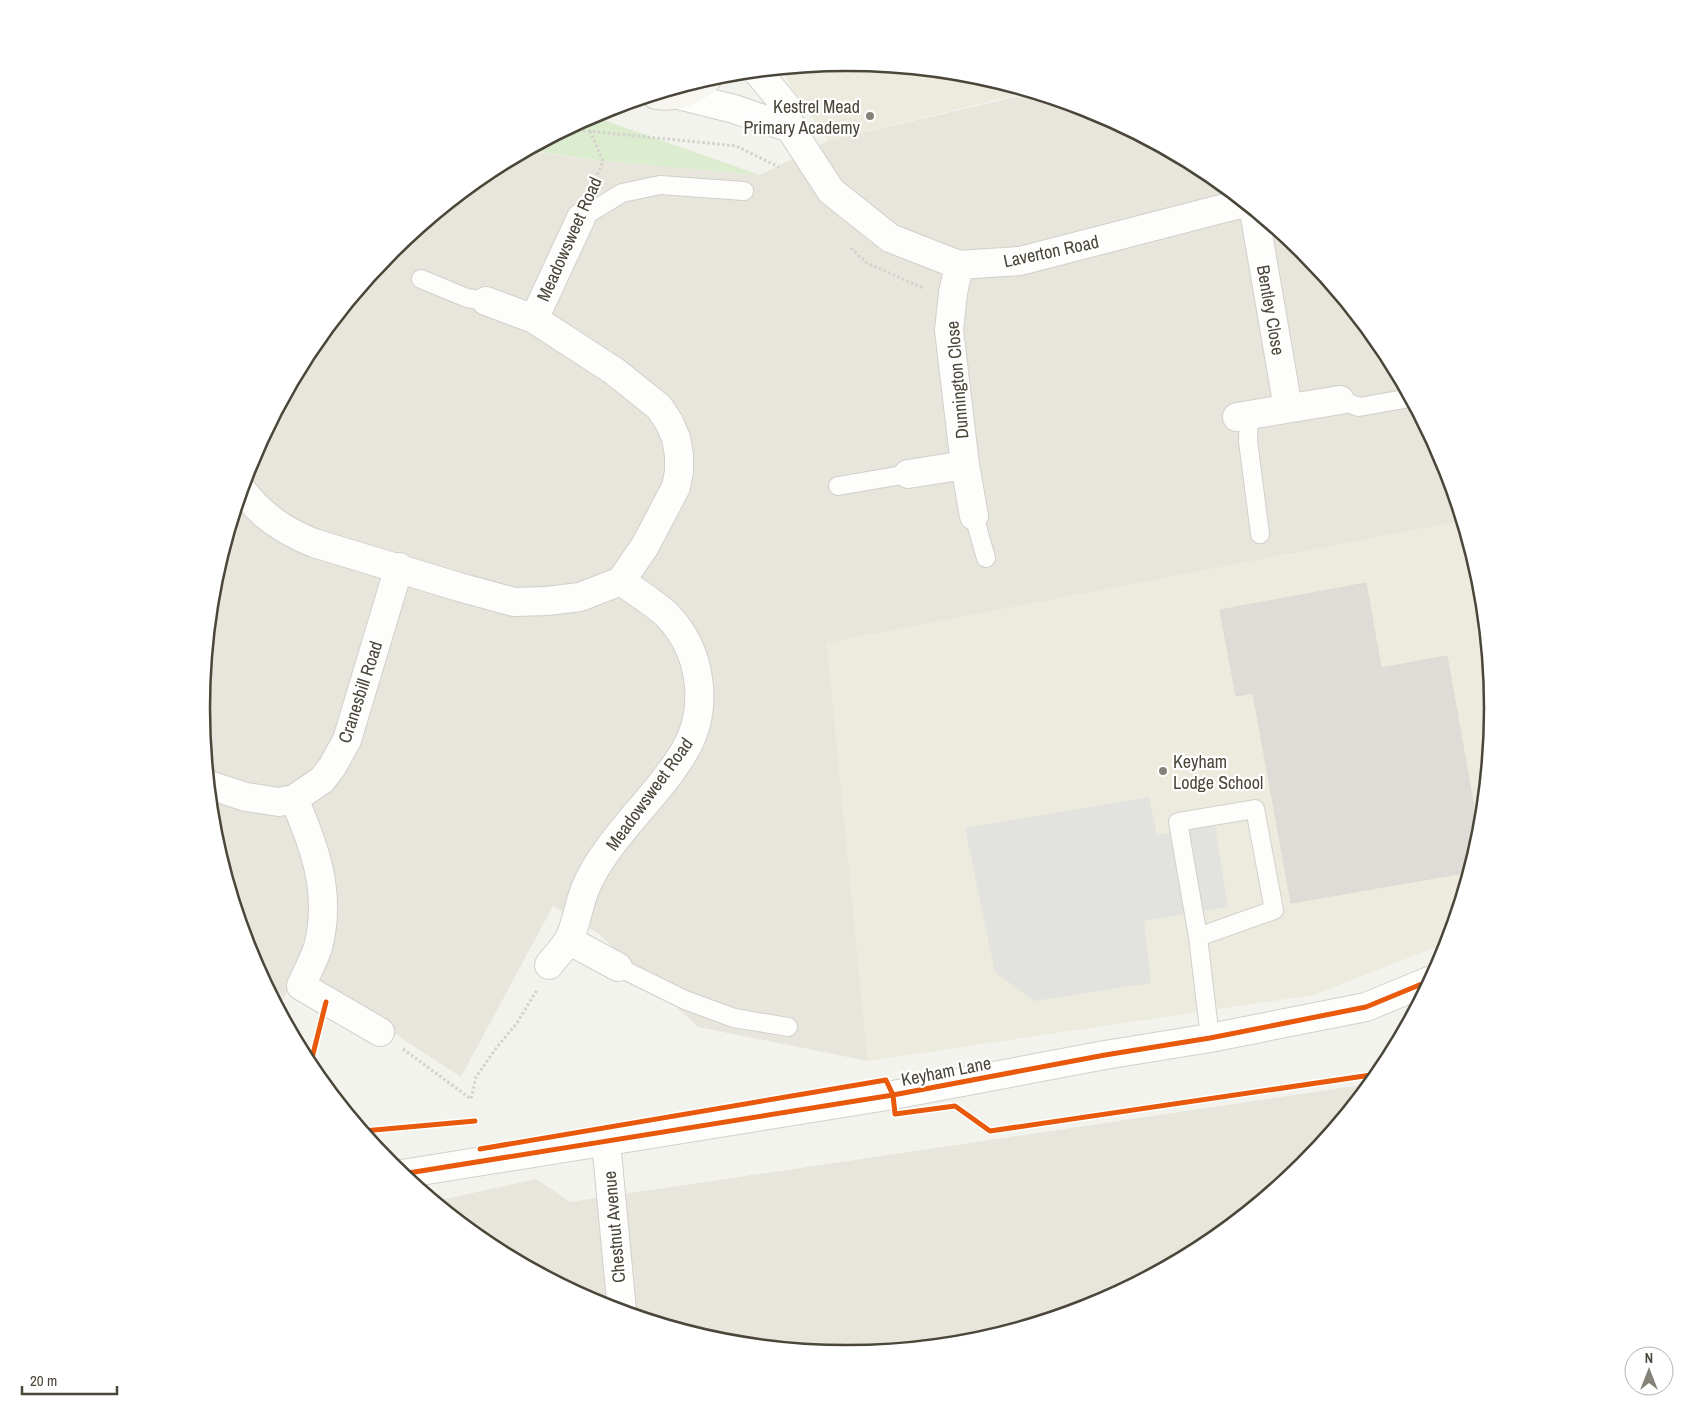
<svg xmlns="http://www.w3.org/2000/svg" width="1694" height="1416" font-family="'Archivo Narrow',sans-serif">
  <style>
    .residential { fill: #e7e5dc }
    .education { fill: #edebde }
    .green { fill: #dceccf }
    .parking { fill: #e2e2de }
    .building { fill: #dddcd6; stroke: #dbdad4 }
    .lines { fill: none; stroke-linecap: round; stroke-linejoin: round }
    .lane-casing { stroke: #d1d0cb; stroke-width: 20 }
    .street-casing { stroke: #d1d0cb; stroke-width: 30 }
    .secondary-casing { stroke: #d2d0c5; stroke-width: 30 }
    .path { stroke: #d3d2cc; stroke-width: 3; stroke-dasharray: 2.5 2.5; stroke-linecap: butt }
    .lane { stroke: #fdfdfc; stroke-width: 18 }
    .street { stroke: #fdfdfc; stroke-width: 28 }
    .secondary { stroke: #f7f6f1; stroke-width: 28 }
    .cycleway-casing { stroke: #fff; stroke-width: 8 }
    .cycleway { stroke: #e8590c; stroke-width: 5 }
    .poi-dot { fill: #858378; stroke: #fff; stroke-width: 2 }
    .labels { text-anchor: middle; dominant-baseline: central; stroke-width: 4.5; stroke-linejoin: round; paint-order: stroke }
    .poi-label { font-size: 18px; fill: #4a4639; stroke: #fff; text-anchor: end }
    .street-label { font-size: 18px; fill: #4a4639; stroke: #fff }
    .rim { fill: none; stroke: #4a4639; stroke-width: 2.5 }
  </style>
  <rect width="100%" height="100%" fill="#f3f3ee"/>
  <path class="residential" d="M1032,93L1094,112L1206,171L1304,252L1384,350L1443,461L1462,521L827,643L868,1061L698,1027L599,934L553,906L461,1077L333,993L300,968L279,1007L251,955L214,834L202,708L214,582L251,461L310,349L391,251L489,171L527,151L603,161L760,175L828,141Z
    M1369,1084L1303,1165L1205,1245L1094,1304L973,1341L847,1353L721,1341L600,1304L488,1245L436,1201L536,1179L570,1202Z"/>
  <path class="education" d="M847,63L973,75L1028,92L828,141L786,79L788,68Z
    M1462,521L1480,582L1492,708L1480,834L1447,943L1313,995L868,1061L827,643Z"/>
  <path class="green" d="M592,116L760,175L603,161L527,150Z"/>
  <path class="parking" d="M1149,797L1157,835L1215,826L1228,907L1144,921L1151,983L1034,1001L995,972L965,828Z"/>
  <path class="building" d="M1366,583L1381,668L1447,656L1479,836L1469,872L1291,903L1253,693L1236,696L1220,610Z"/>
  <g class="lines">
    <defs>
      <path id="lane" d="M581,218L622,193L660,185L744,191
        M421,279L467,298L486,301
        M1340,400L1359,407L1410,398
        M1249,415L1248,441L1260,534
        M838,486L908,474
        M974,516L986,558
        M1198,937L1274,910L1255,809L1178,822L1198,937L1210,1038
        M618,967L685,1000L734,1018L788,1027"/>
      <path id="street" d="M757,71L786,106L790,128L831,191L890,238L959,265L1020,261L1244,203
        M678,95L734,109L790,128
        M1254,211L1288,408
        M959,265L953,293L949,330L965,465L974,516
        M486,301L534,319L614,371L659,407L669,422L676,438L679,455V472L676,487L645,546L621,581
        M534,319L581,218
        M1237,417L1340,400
        M908,474L965,465
        M242,490C262,516 284,531 314,543L459,587L514,602L547,601L580,597L621,581C636,592 653,602 667,615C702,651 710,709 684,752C663,787 633,815 609,848C601,859 591,874 586,887C578,904 577,925 568,941C563,949 555,957 549,965
        M209,785L246,797L279,802L294,799L322,780L332,767L347,740L399,567
        M294,799C315,847 332,894 318,947C314,960 306,974 301,986L380,1032
        M568,940L618,967
        M606,1142L622,1311
        M402,1174L893,1095L1105,1055L1210,1038L1366,1007L1429,981"/>
      <path id="secondary" d="M656,95C676,98 692,92 707,79"/>
    </defs>
    <use href="#lane" class="lane-casing"/>
    <use href="#street" class="street-casing"/>
    <use href="#secondary" class="secondary-casing"/>
    <path class="path" d="M568,129L736,146L779,167
      M590,131L603,161L596,178
      M851,248L867,263L923,288
      M403,1049L471,1099L476,1077L497,1047L517,1023L537,990"/>
    <use href="#lane" class="lane"/>
    <use href="#street" class="street"/>
    <use href="#secondary" class="secondary"/>
    <defs>
      <path id="cycleway" d="M310,1066L326,1002
        M363,1131L475,1121
        M480,1149L886,1080L893,1095L895,1114L955,1106L990,1131L1378,1074
        M402,1174L893,1095L1105,1055L1210,1038L1366,1007L1429,981"/>
    </defs>
    <use href="#cycleway" class="cycleway-casing"/>
    <use href="#cycleway" class="cycleway"/>
  </g>
  <g class="poi-dot">
    <circle cx="870" cy="116" r="5"/>
    <circle cx="1163" cy="771" r="5"/>
  </g>
  <g class="labels">
    <g class="poi-label">
      <text x="860" y="106">Kestrel Mead<tspan x="860" dy="21">Primary Academy</tspan></text>
      <text x="1173" y="761" text-anchor="start">Keyham<tspan x="1173" dy="21">Lodge School</tspan></text>
    </g>
    <g class="street-label">
      <text transform="translate(569 239) rotate(-66)">Meadowsweet Road</text>
      <text transform="translate(1051 251) rotate(-12)">Laverton Road</text>
      <text transform="translate(1271 310) rotate(80)">Bentley Close</text>
      <text transform="translate(957 380) rotate(-95)">Dunnington Close</text>
      <text transform="translate(360 692) rotate(-72)">Cranesbill Road</text>
      <text transform="translate(649 794) rotate(-54)">Meadowsweet Road</text>
      <text transform="translate(946 1071) rotate(-11)">Keyham Lane</text>
      <text transform="translate(614 1227) rotate(-95)">Chestnut Avenue</text>
    </g>
  </g>
  <path d="M0 0H1694V1416H0ZM210 708a637 637 0 1 1 1274 0a637 637 0 1 1-1274 0Z" fill="#fff" fill-rule="evenodd"/>
  <path class="rim" d="M210 708a637 637 0 1 1 1274 0a637 637 0 1 1-1274 0Z"/>
  <g transform="translate(1649 1371)"><circle r="24" fill="#ffffff" stroke="#b7b5b0"/>
  <path d="M0-4L9 19L0 12L-9 19Z" fill="#858378"/>
  <text y="-8" font-size="14" font-weight="bold" text-anchor="middle" fill="#4a4639">N</text>
  </g>
  <path d="M22 1386v8h95v-8" fill="none" stroke="#4a4639" stroke-width="2.5"/>
  <text x="30" y="1386" font-size="15" fill="#4a4639" stroke="#ffffff" stroke-width="4" paint-order="stroke">20 m</text>
</svg>
